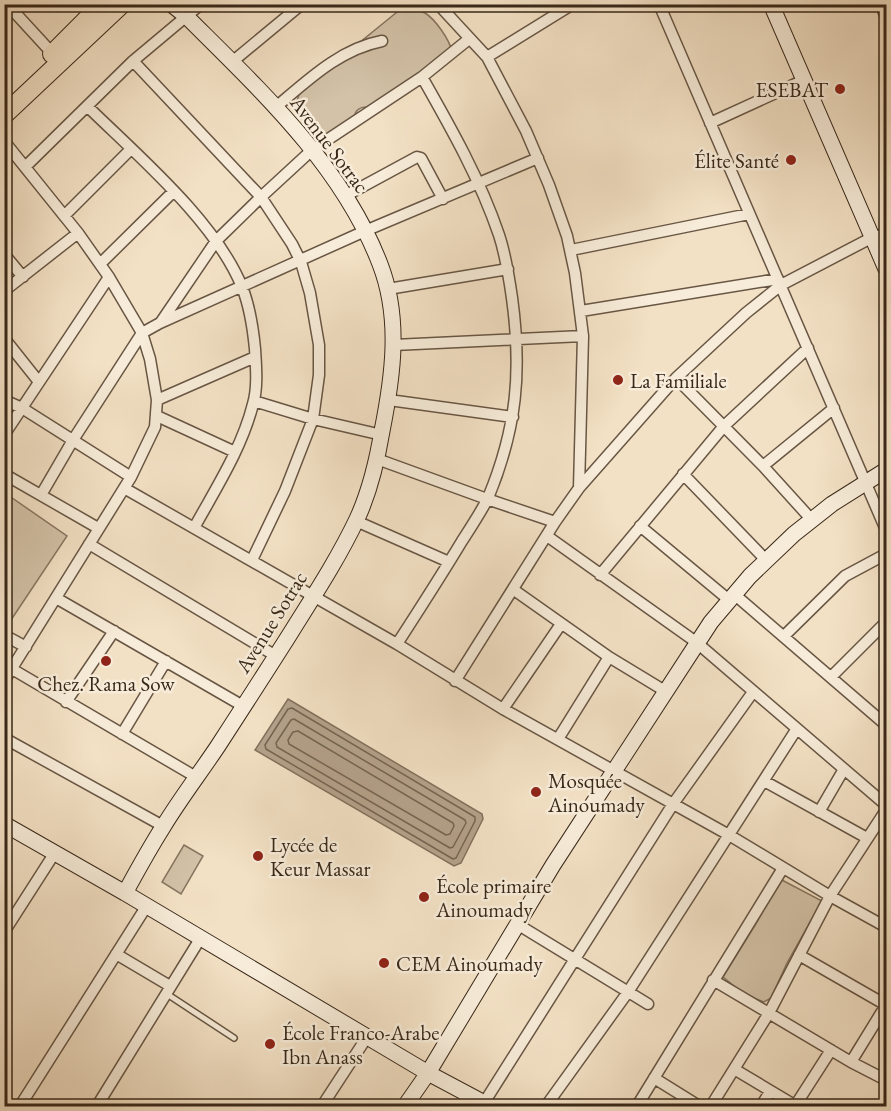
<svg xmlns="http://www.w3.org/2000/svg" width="891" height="1111" font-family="'EB Garamond',serif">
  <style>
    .green { fill: #d3c2a8; stroke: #867560; stroke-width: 1.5 }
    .water { fill: #b4a28b; stroke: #83715d; stroke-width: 1.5 }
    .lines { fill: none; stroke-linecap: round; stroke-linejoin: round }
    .shore { stroke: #766552; stroke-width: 1.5 }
    .lane-casing { stroke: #685644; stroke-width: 8 }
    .street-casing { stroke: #685644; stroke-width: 13 }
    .secondary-casing { stroke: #392819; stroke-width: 17 }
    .primary-casing { stroke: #392819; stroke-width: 20 }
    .lane { stroke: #f7ecd9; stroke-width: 5 }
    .street { stroke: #f7ecd9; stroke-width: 10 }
    .secondary { stroke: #f7ecd9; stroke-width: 15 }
    .primary { stroke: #f3e1c5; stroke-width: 18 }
    .poi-dot { fill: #8f2418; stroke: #f7ecd9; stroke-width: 2 }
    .labels { text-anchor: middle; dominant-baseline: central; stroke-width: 5; stroke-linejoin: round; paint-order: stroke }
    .poi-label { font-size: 21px; fill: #392819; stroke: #f7ecd9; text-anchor: start }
    .street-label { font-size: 21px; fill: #392819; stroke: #f7ecd9 }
  </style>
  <rect width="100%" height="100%" fill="#f3e1c5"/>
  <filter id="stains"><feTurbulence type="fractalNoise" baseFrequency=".00333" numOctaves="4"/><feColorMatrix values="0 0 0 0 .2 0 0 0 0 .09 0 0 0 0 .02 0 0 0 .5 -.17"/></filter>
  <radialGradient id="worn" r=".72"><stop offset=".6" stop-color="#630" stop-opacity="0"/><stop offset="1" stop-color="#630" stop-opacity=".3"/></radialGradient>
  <path class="green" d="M402,8C409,9 418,9 425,13C435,19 450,40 452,52L375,108C357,104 352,112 354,129L326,143L299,107L297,101L300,91Z
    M5,493L67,536L7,626L4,625Z
    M184,845L203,856L181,894L162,882Z
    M780,879L822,901L787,963L771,998L764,1002L744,994L723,977L757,922Z"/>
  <path class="water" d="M288,699L482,814L483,819L461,863L454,866L255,750Z"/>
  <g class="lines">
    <path class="shore" d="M292,708L475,817V821L456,858L453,859L266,749L265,745L288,709Z
      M294,719L465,820L466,823L453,847L450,848L277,747L276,743L291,720Z
      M298,731L453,823L454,826L450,834L446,835L289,744L288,740L293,732Z"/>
    <defs>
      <path id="lane" d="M167,994L234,1038"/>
      <path id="street" d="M7,4L52,53
        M438,4L487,57L526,131L549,185L567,236L575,273L583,336L579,488
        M659,4L886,530
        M881,4L886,19
        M487,57L573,4
        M133,61L261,197L292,244L301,262L310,293L319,345V375L313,419L285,491L252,560
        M232,62L302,4
        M88,107C138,156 216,222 242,287C250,307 253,328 255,349C256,366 258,387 253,404C242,448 216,488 194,528
        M276,107C308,80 340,49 382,41
        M710,123L804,80
        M4,141L78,233L109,277L142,333L150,359L157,400L155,427L131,477L4,681
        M25,167L133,61L201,4
        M345,196L417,157L421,158L443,199
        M64,216L131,149
        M571,250L749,214
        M4,254L23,277
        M100,264L174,191
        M388,289L508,269
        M4,291L78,233
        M581,311L778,279
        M161,322L216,241L261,197L312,150L422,77
        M4,338L39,382
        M394,345L583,336
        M676,378L763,466L811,519
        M4,400L22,408L131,477
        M157,400L255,357
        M389,400L513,417
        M254,401L313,419L382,435
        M157,416L235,452
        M4,435L109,277
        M377,459L487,499L555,522
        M763,466L834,408
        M4,474L98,528
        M683,474L766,560
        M124,488L397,644L503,709L729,835L830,896L886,927
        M41,495L73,440L142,333L160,323L365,231L538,158
        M356,521L449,562
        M640,526L729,600
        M547,536L696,642L886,805
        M89,544L276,656
        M600,575L724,426L808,348
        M514,590L609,657L665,691
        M734,594L886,725
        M56,598L243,706
        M4,635L26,647
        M784,636L845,576L886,554
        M397,644C419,610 441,576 462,541C471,527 481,512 488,498C517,428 522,371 512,298C509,277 506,256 499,235C480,179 451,128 422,77L469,39
        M12,669L196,777
        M831,677L886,622
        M455,681L555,522L579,488L676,378L746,313L781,285L873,237L886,234
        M66,702L114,631
        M503,709L561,624
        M122,734L166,661
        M4,738L163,826
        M558,739L609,657
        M764,781L867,838
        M819,812L844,769
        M517,924L648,1004
        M4,932L54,854
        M116,954L170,986
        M799,955L886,1005
        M713,980L851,1062L886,1080
        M851,1062L886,1005
        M734,1069L796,1106
        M654,1078L699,1106
        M20,1106L146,907
        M97,1106L200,939
        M322,1106L367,1037
        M482,1106L673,804L753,692
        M546,1106L628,992L796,730
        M637,1106L783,868
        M711,1106L769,1013L830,896L886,810
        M761,1106L770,1092
        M795,1106L831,1050"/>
      <path id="secondary" d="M171,4L186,16C260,90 342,165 380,264C401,318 393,376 382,431C377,461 370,491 357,519C338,559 313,597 290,634C266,672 242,709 218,746C200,773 180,799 163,827C149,849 137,871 125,893L428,1073L490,1106
        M771,4L886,269
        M4,824L125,893
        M405,1106L428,1073L553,865L711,622L750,576L794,534L832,504L886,470"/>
      <path id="primary" d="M52,54L102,4
        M4,115L122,4"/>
    </defs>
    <use href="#lane" class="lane-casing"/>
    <use href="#street" class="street-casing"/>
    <use href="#secondary" class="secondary-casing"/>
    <use href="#primary" class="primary-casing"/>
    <use href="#lane" class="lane"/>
    <use href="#street" class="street"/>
    <use href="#secondary" class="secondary"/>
    <use href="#primary" class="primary"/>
  </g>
  <g class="poi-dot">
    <circle cx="840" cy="89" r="6"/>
    <circle cx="791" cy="160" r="6"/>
    <circle cx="618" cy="380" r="6"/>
    <circle cx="106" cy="661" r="6"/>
    <circle cx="536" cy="792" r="6"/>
    <circle cx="258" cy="856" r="6"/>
    <circle cx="424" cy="897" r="6"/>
    <circle cx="384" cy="963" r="6"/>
    <circle cx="270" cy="1044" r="6"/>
  </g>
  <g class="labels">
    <g class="poi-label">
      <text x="828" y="89" text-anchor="end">ESEBAT</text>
      <text x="779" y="160" text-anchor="end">Élite Santé</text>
      <text x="630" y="380">La Familiale</text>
      <text x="106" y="683" text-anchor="middle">Chez. Rama Sow</text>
      <text x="548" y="780">Mosquée<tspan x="548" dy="24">Ainoumady</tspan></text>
      <text x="270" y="844">Lycée de<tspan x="270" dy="24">Keur Massar</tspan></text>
      <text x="436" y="885">École primaire<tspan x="436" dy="24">Ainoumady</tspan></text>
      <text x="396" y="963">CEM Ainoumady</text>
      <text x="282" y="1032">École Franco-Arabe<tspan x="282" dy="24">Ibn Anass</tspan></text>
    </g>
    <g class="street-label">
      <text transform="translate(330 144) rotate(53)">Avenue Sotrac</text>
      <text transform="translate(271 622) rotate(-58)">Avenue Sotrac</text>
    </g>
  </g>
  <rect width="891" height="1111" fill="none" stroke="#f3e1c5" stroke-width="24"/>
  <rect x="6" y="6" width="879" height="1099" fill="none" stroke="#392819" stroke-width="3"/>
  <rect x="12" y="12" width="867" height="1087" fill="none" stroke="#392819" stroke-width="1.5"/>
  <rect width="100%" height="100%" filter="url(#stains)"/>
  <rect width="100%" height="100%" fill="url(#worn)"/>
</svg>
